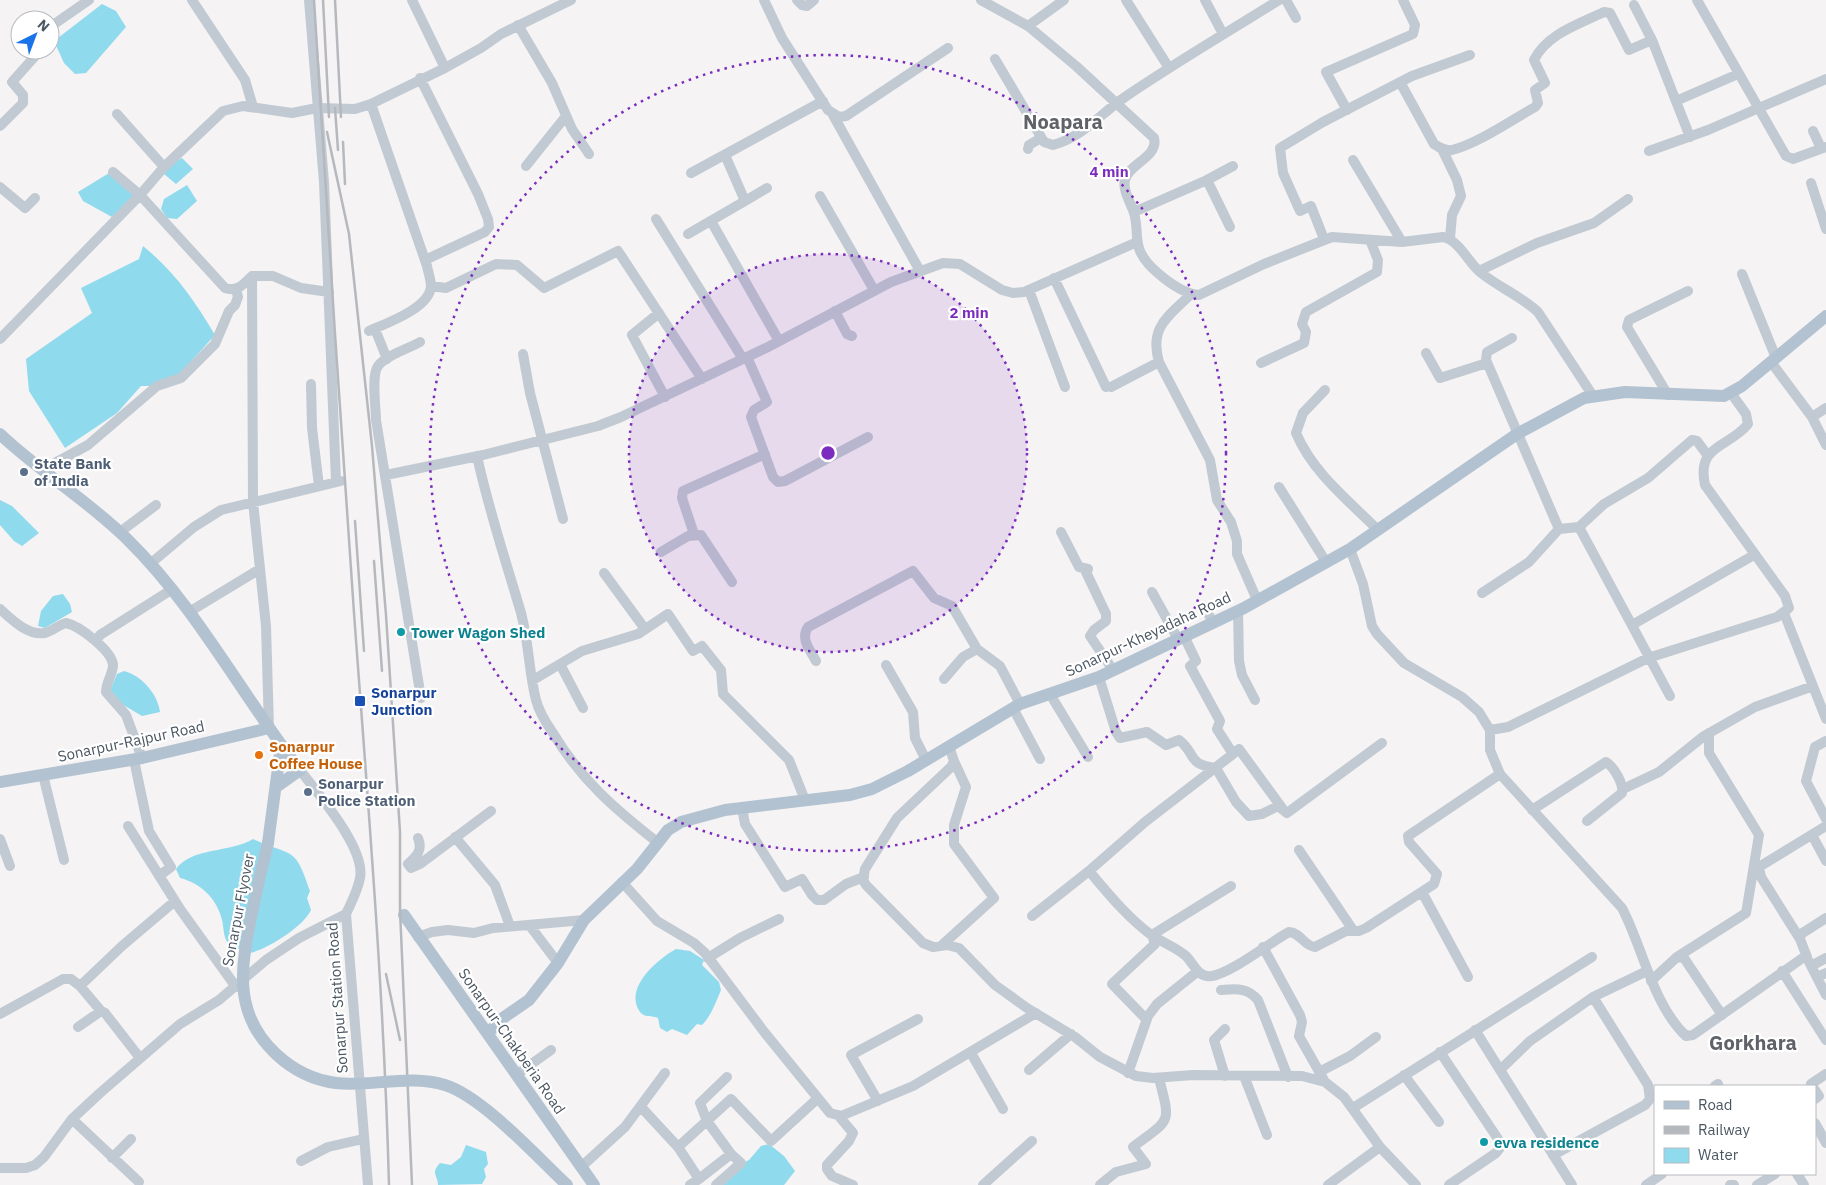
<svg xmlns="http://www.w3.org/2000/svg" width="1826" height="1185" font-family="'IBM Plex Sans',sans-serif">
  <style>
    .water { fill: #90daee }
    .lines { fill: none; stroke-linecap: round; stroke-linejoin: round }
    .minor { stroke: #c1cad2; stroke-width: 10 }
    .major { stroke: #b3c2d1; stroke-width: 12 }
    .rail { stroke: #b5b8bd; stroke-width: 2.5 }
    .major-bridge { stroke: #b3c2d1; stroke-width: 12 }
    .ring { fill: none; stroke: #7b2cbf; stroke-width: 2.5; stroke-dasharray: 2.5 5 }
    .service-dot { fill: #5c6f8a; stroke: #fff; stroke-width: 2 }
    .culture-dot { fill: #0f9aa8; stroke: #fff; stroke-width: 2 }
    .transit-dot { fill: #1a4fb4; stroke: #fff; stroke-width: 2 }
    .food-dot { fill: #e8710a; stroke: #fff; stroke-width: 2 }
    .labels { text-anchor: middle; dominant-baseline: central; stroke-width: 4.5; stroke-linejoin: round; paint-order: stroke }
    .service-label { font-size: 15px; font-weight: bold; fill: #4e5e75; stroke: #fff; text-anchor: start }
    .culture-label { font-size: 15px; font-weight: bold; fill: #0d838f; stroke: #fff; text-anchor: start }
    .street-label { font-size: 15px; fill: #4a5661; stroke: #fff }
    .transit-label { font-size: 15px; font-weight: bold; fill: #164399; stroke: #fff; text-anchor: start }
    .food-label { font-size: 15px; font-weight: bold; fill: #c56008; stroke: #fff; text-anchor: start }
    .district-label { font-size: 20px; font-weight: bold; fill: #5f6368; stroke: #fff }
    .centre { fill: #7b2cbf; stroke: #fff; stroke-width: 2.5 }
    .ring-label { font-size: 15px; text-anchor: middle; font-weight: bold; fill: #7b2cbf; stroke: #fff; stroke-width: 4.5; stroke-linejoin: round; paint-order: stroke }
  </style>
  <rect width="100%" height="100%" fill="#f5f3f3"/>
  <path class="water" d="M102,4L116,11L126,27L86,73L75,74L64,63L54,41Z
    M182,158L193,169L176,184L164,174L166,167Z
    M114,170L136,194L112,217L83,201L78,192Z
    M187,185L197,201L177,219L167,218L161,209L164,199Z
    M143,246C174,271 195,301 215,335L176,378L165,386H141L117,413L65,448L29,391L26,359L92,313L81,288L139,259Z
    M0,500L12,506L39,533L22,546L14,541L0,525Z
    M63,594L70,604L72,612L45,628L38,626L41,611L53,596Z
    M124,671C141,675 158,694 160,712L142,716L120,703L109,693L117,674Z
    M253,839C293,857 295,845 310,891L307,898L311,910C304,926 267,950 249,953C243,950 233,948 228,943C223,937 224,927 222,920C217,899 201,883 180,878L176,869C192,847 230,853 253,839Z
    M676,949L690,951L704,960L702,965L719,982L721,990C716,1002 711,1016 702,1025L697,1024L687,1035L672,1029L667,1032L660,1028L658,1018C652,1015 644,1018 640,1012C623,988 658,959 676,949Z
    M769,1144L784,1156L795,1171L784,1185H720L731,1168L749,1160L761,1146Z
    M466,1145L486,1152L488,1164L484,1169L486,1177L482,1184L438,1185C438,1175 430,1174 440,1163L451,1165L461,1157Z"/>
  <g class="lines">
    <path class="minor" d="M192,0L245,80L253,107
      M309,0L324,182L336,482
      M412,0L445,68
      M764,0L782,38L828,110L839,117L846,116L948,48
      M797,0L802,5L807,6L814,0
      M981,0L1028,26L1076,66L1154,138C1159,157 1128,164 1125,180C1122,190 1131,203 1134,213C1138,225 1135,239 1140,251C1147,268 1180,294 1199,295L1264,264L1332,237L1402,242L1443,237C1460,241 1467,261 1480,272C1498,287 1521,296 1538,312L1593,396
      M1126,0L1169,68
      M1205,0L1223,34
      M1286,0L1296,18
      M1697,0L1786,156L1793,159L1826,147
      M1634,5L1652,40
      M518,25L552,83L572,129L589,154
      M1028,26L1064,0
      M50,27L89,0
      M995,59L1044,142L1053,145C1083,137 1100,114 1125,97C1175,63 1228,32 1279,0
      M420,78L478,194L488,219L489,227L485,232L425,260
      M1400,82L1434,144C1440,148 1445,151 1452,150C1477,144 1512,120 1535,107L1538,103L1535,90L1545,83L1534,60C1547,34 1579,24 1604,12L1610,13L1629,50L1652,40L1690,137
      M1676,101L1738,74
      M1347,110L1326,72L1413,34L1415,25L1403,0
      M117,114L164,167
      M833,115L920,271
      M0,126L23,103V95L12,82L37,54L34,50
      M1813,131L1821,148
      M1028,149L1029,145L1041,138
      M1442,149L1457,180L1461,196L1452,215L1450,238
      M1649,151L1708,130L1826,79
      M1353,160L1402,242
      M526,166L566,116
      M113,172L140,195L225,288C237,292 243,285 252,276H273L301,288L329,292
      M691,173L823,101
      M1207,180L1230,227
      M1811,183L1826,229
      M0,187L25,208L35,198
      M820,196L874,290
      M745,201L767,188
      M1134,212L1207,180L1233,166
      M656,219L743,359
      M711,221L779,341
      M688,234L745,201L725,155
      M1324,239L1311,206L1300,211L1283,173L1280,148L1323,122L1412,76L1470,55
      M1479,271L1537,243L1594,223L1628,199
      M1742,274L1776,358
      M252,276L253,502L266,626L269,728
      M1054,278L1106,387
      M431,286L446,288L496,264L517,265L544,288L618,251L702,379
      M1029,290L1065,387
      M1190,295C1168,317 1149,327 1159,362L1210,460L1217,500L1231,522L1237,541V554L1257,600
      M835,311L847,334L852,336
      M659,313L632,335L665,397
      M375,329L387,359
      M369,331C387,323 430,308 431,286C431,280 428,272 427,266L371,104
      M1512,338L1487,352L1486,360L1559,529
      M0,339L140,195L164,167L223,111L243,106L292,113L317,108L355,109L371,104L445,68L481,48L501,34L571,0
      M420,342C408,349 386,355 378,366C371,375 376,408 376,420L421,698
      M1426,353L1440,378L1487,363
      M523,354L530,393L563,519
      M747,357L767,402L754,410L751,417L773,477L778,482L785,481L868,437
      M1771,362L1812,417L1826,445
      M1261,363L1304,343L1306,332L1302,324L1306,312L1377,272L1378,260L1370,240
      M311,384L312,428L319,486
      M1111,387L1159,362
      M1325,390L1303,413L1296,433C1313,473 1348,500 1378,530
      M1668,395L1627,327L1629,320L1688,291
      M1812,417L1826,408
      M477,456C488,507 504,556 519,606C529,637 528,669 536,700C539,712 546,723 553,733C581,780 615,809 657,842
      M42,470L88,445L157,386L181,378L215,344L229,311L235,305L238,297L236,289
      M386,475L483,455L598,426L621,417L768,347L891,282L943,263L960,264L1002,290L1013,293L1024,292L1137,242
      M1279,487L1326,562
      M1579,527L1604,504L1648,478L1692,440L1697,441L1708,456
      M120,532L156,505
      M1061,532L1079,567L1088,569L1086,572L1106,614V621L1094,630L1090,636L1113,670
      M694,534L682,498L683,491L765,454
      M1350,549L1363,584L1372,626L1377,634L1404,663L1462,697L1479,712L1490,730V750L1500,774L1622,908C1643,948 1653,1005 1686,1036L1693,1035L1804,957L1808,960L1826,995
      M661,552L688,536L701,535L732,582
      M150,564L194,527L221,510L341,481
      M604,573L645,629
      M1152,592L1178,639
      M1482,593L1529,562L1559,529L1579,527L1670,696
      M1205,607L1213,623
      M0,609C11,619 28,636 45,633C52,631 59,625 66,623C80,626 112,651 113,665C113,674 106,682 106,692L126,715L142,758
      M1238,611L1239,661L1242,675L1255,700
      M189,612L260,569
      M1784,613L1826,719
      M1632,625L1754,555
      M1184,636L1196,661L1190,666L1220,721L1217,729L1233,754L1239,749L1282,808
      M96,641L100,635L171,590
      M816,661C810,650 800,639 808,627L913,571L934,598L952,606L977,649L1000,666L1020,704
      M560,664L583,708
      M886,665L913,712L915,738L926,760
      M1099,677L1116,732L1120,738L1147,732L1166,745L1179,740C1197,754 1186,764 1216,768L1236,802L1249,816L1262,814L1278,806L1287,813L1382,743
      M944,679L963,657L977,649
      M533,680L582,651L638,634L668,614L693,651L702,646L721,670L723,694L789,760L805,800
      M1050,694L1088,757
      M1013,708L1040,759
      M1490,730L1508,727L1648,658L1777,617L1789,608L1785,596L1705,485C1696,444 1729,448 1748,424L1746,414L1731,393
      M1826,741L1815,747L1806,781L1826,819
      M949,746L954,761L951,767L897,818L865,869L863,880L866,885L923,943L933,947L947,945L959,948L995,985L1027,1008L1075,1037L1100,1057L1136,1076L1153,1078L1193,1075L1302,1076L1325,1082L1344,1097L1380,1147L1416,1185
      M134,760L149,831L171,867L159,876
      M300,770C317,793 366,848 360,878C358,890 351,903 346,914L368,1185
      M43,775L64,860
      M1623,789L1659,772L1704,736L1755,707L1813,686
      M742,808L745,824L785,887L802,879L812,895L817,900H824L846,884L864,877
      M1532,810L1606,762C1614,767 1624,784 1622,793L1587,821
      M128,826L180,909L236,987
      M1812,835L1826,861
      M455,837L495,885L510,926
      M418,838C423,850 417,856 408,864L411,868L420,864L491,811
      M0,839L10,866
      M1299,850L1353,930
      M1089,871L1145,822L1233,754
      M622,882L657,921L694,943L705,953L765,1033L830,1113L841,1116L913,1086L1036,1013
      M1422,892L1468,977
      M1032,916L1089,871C1108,893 1126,916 1150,934C1161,942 1176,947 1186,956C1194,964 1198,978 1212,976C1233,972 1269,943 1289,932C1301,933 1304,946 1315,947L1346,931H1359L1366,928L1434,884L1437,874L1409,842L1408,836L1500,774
      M530,926L558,963
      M418,937L432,932L448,930L474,933L493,928L584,920
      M1800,939L1761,877L1759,867L1826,826
      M941,946L994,898L954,844V825L966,787L954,761
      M1263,947L1300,1015L1302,1022L1299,1036L1325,1082
      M1677,957L1746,913L1759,835L1709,753V733
      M1807,957L1800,939L1801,934L1826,918
      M708,958L740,938L779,919
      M1811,966L1826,958
      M1782,971L1826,1040
      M1817,977L1826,973
      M1651,981L1677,957L1684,958L1722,1015
      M1221,990C1236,989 1247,987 1258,1000L1288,1077
      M101,1011L80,986L122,946L175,901
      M0,1014L63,979H71L80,986
      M1146,1019L1112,984L1155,944L1152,935L1231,886
      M78,1027L101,1011L105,1013L140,1058
      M1225,1029L1214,1040L1225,1076
      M1475,1030L1572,1185
      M1440,1052L1502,1145L1496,1153L1449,1185
      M971,1053L1003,1109
      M1501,1069L1530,1041L1593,997
      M1029,1070L1071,1034
      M1319,1072L1350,1056L1376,1037
      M1128,1073L1148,1016L1157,1004L1198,971
      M516,1075L551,1050
      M1404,1075L1439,1122
      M1244,1076L1267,1135
      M1715,1086L1718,1084
      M1812,1086L1811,1084L1826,1074
      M1815,1090L1819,1096L1815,1099
      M878,1101L851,1055L918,1019
      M641,1107L678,1147L699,1179L690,1185
      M1353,1108L1592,957
      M838,1115L853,1133L849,1141L827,1165V1169L832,1176L853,1185
      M72,1119L139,1182
      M1815,1123L1826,1143
      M678,1147L731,1099L771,1141L817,1099
      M1553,1155L1645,1105L1650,1099L1648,1085L1593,997L1647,971
      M112,1158L131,1139
      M301,1161L328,1147L363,1139
      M581,1167L625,1127L665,1073
      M0,1168H26L35,1165L44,1157L72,1119L100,1093L180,1024L219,1000L266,960L299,938L346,914
      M1797,1174L1804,1185
      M699,1179L731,1154L707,1121L700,1103L727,1077
      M716,1185L741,1163L731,1154
      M983,1185L1032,1141
      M1100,1185L1116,1172L1146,1164L1133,1147C1171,1118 1171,1125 1159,1078
      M1328,1185L1380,1147
      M1646,1185L1662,1174
      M1730,1185H1734
      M1757,1185L1775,1174"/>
    <path class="major" d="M0,434C40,472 89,501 128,540C197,608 241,694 300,770L276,787
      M0,782L142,758L269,728
      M268,843L281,746
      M404,915L594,1185
      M489,1032L503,1018L529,1000L558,963L584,920L637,869L668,830L681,822L725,810L850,795L872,789L908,771L1020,704L1099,677L1244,608L1350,549L1517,434L1584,398L1625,392L1724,396L1742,386L1826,316"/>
    <path class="rail" d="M314,0C327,204 339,409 354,613C368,804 384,994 389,1185
      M323,0L329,117
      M335,0L341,117
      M335,108L338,150
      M327,132L349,234L372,446L386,615L400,832V910L412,1185
      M343,142L345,184
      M355,521L364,651
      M374,561L382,671
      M386,974L400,1040"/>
    <path class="major-bridge" d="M268,843C262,866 257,889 252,913C241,965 232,1013 276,1054C292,1069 313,1080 336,1083C371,1087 410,1074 445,1085C483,1097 537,1157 567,1185"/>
  </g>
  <circle cx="828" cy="453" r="199" fill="#7b2cbf" fill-opacity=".12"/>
  <g class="ring">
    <circle cx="828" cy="453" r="199"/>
    <circle cx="828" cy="453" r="398"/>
  </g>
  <g class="service-dot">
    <circle cx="24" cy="472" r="5"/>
    <circle cx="308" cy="792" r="5"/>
  </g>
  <g class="culture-dot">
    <circle cx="401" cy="632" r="5"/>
    <circle cx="1484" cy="1142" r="5"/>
  </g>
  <rect class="transit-dot" x="354" y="695" width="12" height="12" rx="2.5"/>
  <circle class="food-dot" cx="259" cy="755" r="5"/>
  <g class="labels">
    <g class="service-label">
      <text x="34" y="463">State Bank<tspan x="34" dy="17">of India</tspan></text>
      <text x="318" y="783">Sonarpur<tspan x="318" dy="17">Police Station</tspan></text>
    </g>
    <g class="culture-label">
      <text x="411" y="632">Tower Wagon Shed</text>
      <text x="1494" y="1142">evva residence</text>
    </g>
    <g class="street-label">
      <text transform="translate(1148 634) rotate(-25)">Sonarpur-Kheyadaha Road</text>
      <text transform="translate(131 741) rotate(-12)">Sonarpur-Rajpur Road</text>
      <text transform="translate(238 910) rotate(-79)">Sonarpur Flyover</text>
      <text transform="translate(337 998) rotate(-94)">Sonarpur Station Road</text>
      <text transform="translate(512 1041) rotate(55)">Sonarpur-Chakberia Road</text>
    </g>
    <g class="transit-label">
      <text x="371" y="692">Sonarpur<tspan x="371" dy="17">Junction</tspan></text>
    </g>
    <g class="food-label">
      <text x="269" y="746">Sonarpur<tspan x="269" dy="17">Coffee House</tspan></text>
    </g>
    <g class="district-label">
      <text x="1063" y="121">Noapara</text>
      <text x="1753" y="1042">Gorkhara</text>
    </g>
  </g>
  <circle cx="828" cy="453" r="8" class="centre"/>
  <g class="ring-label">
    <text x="1109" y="177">4 min</text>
    <text x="969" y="318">2 min</text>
  </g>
  <rect x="1654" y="1085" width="162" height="90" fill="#ffffff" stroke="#b7bbc0"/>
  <rect x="1664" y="1101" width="25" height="8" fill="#b3c2d1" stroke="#b7bbc0"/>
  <text x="1698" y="1110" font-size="15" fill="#4a5661">Road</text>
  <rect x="1664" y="1126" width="25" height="8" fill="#b5b8bd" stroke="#b7bbc0"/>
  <text x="1698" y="1135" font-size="15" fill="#4a5661">Railway</text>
  <rect x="1664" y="1148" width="25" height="15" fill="#90daee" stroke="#b7bbc0"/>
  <text x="1698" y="1160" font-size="15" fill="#4a5661">Water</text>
  <g transform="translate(35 35) rotate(42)"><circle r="24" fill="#ffffff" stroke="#b7bbc0"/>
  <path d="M0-4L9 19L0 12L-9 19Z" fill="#1a73e8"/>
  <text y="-8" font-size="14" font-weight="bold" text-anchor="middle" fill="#4a5661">N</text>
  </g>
</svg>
